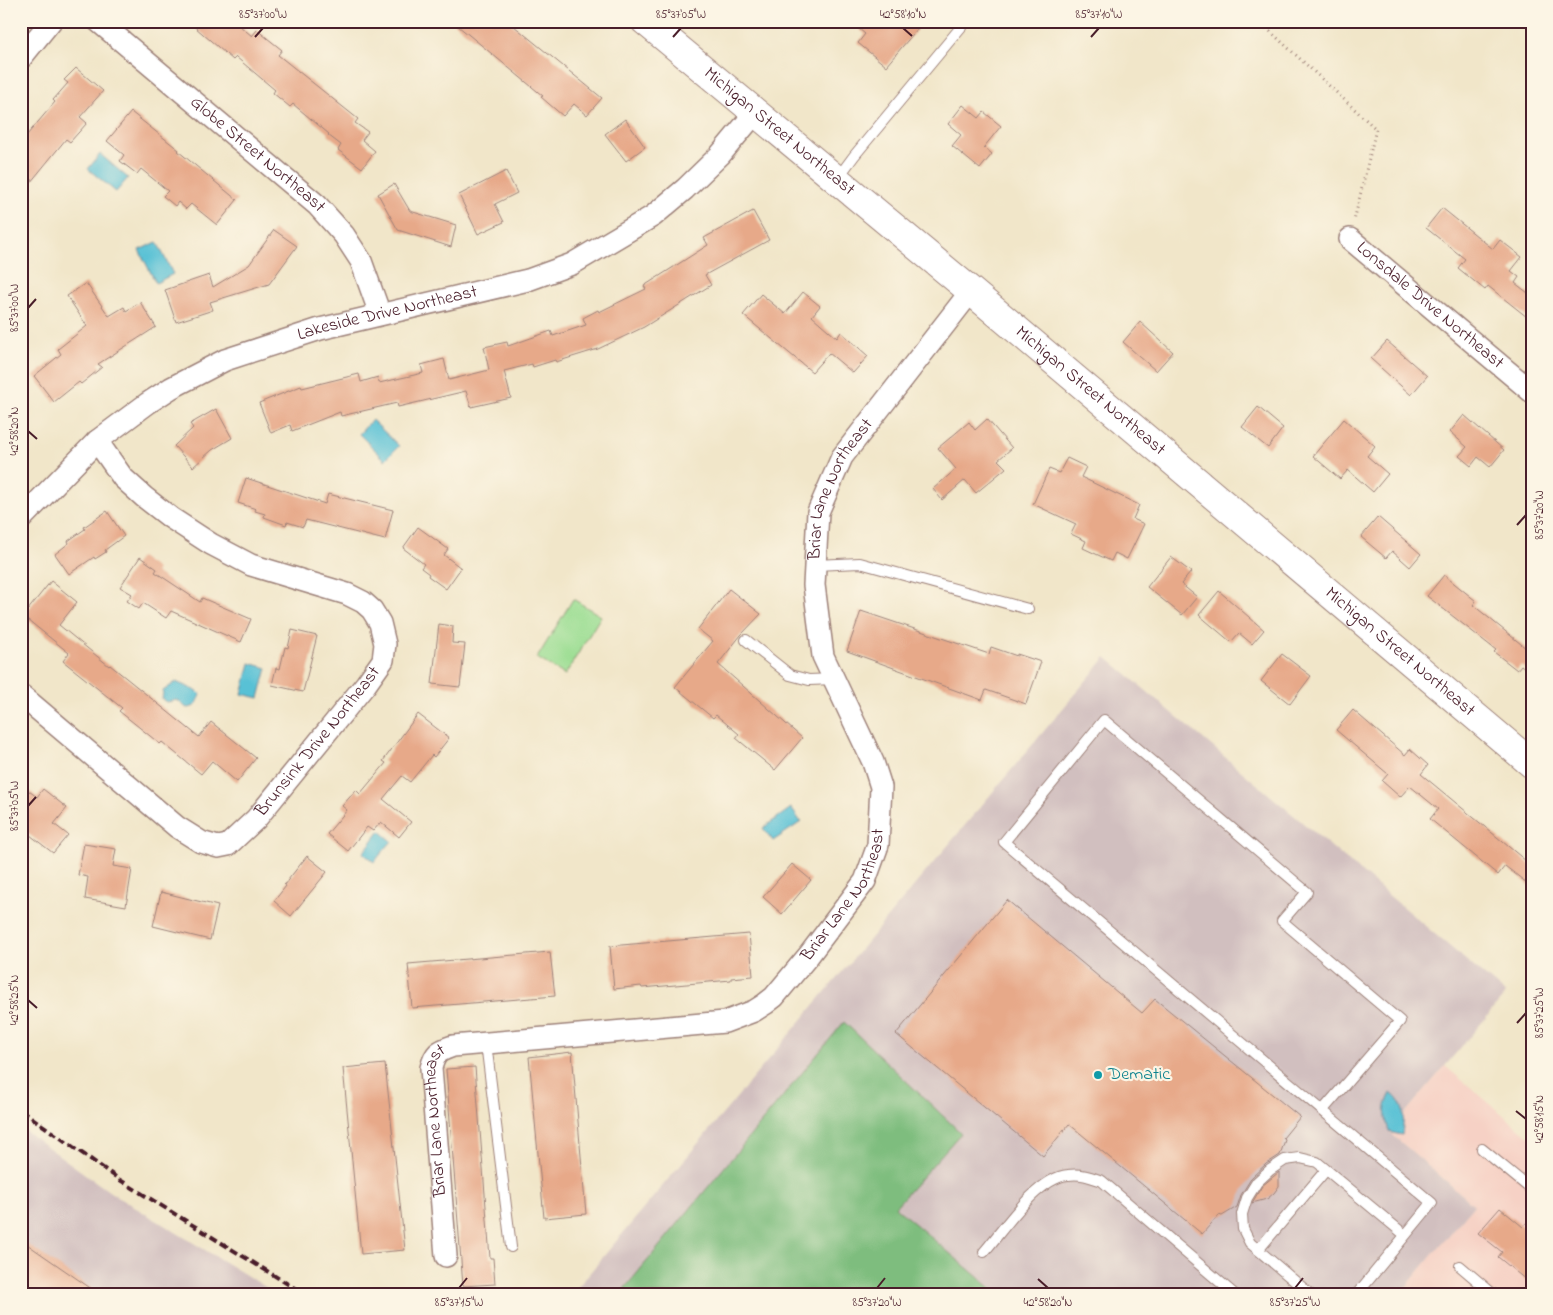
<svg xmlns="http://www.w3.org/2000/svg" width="1553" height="1315" font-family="'Indie Flower',sans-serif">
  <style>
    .built { fill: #f6d1c5 }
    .industrial { fill: #d1bfbf }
    .green { fill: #9ede94; stroke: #747e60 }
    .forest { fill: #7ebd7e; stroke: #646e54 }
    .water { fill: #58c1d5; stroke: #517080 }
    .building { fill: #e7a989 }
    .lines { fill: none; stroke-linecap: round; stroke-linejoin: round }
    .lane-casing { stroke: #9e827a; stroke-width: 12 }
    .street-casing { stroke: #9e827a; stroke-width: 24 }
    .secondary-casing { stroke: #9e827a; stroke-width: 30 }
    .path { stroke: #9e827a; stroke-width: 3; stroke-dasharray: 1 4; stroke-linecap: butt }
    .lane { stroke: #fff; stroke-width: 10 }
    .street { stroke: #fff; stroke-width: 21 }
    .secondary { stroke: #fff; stroke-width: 28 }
    .rail { stroke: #4a1f2b; stroke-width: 4; stroke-dasharray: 8 4; stroke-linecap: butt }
    .ticks { fill: none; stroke: #4a1f2b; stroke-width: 2 }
    .culture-dot { fill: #0f9aa8; stroke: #fcf5e5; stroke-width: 2 }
    .labels { text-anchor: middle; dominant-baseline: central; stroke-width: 4.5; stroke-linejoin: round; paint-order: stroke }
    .street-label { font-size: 18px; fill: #4a1f2b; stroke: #fcf5e5 }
    .culture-label { font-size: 18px; fill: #0d838f; stroke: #fcf5e5; text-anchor: start }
    .neatline { fill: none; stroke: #4a1f2b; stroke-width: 2 }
    .ticks-label { font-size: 12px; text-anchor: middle; fill: #4a1f2b }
  </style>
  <rect width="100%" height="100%" fill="#fcf5e5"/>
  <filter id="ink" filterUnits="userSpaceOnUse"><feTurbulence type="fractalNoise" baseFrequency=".02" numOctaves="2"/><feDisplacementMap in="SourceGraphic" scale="10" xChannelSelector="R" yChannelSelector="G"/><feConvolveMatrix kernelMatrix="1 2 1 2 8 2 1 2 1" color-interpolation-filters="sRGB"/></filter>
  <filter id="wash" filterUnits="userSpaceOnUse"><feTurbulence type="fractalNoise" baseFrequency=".0096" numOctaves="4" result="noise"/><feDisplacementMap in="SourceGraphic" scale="20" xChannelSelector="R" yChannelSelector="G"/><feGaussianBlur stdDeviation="1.12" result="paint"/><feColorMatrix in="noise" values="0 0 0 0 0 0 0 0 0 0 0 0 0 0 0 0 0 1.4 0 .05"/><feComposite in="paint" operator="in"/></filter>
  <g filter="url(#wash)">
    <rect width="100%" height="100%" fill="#f1e6c9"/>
    <path class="built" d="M1445,1066L1532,1139V1294H1400L1474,1205L1389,1132Z"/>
    <path class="industrial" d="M1106,657L1506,994L1389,1132L1474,1205L1400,1294H572Z
      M21,1128L110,1192L277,1294H21Z"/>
    <path class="green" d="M573,599L601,616L565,675L537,658Z"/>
    <path class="forest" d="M844,1022L961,1133L895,1207L998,1294H620Z"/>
    <path class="water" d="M100,154L128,178L116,192L88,169Z
      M157,242L173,274L156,283L139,250Z
      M372,420L399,446L385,460L359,434Z
      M250,663L267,668L259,698L242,694Z
      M176,682L197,691L201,695L196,705C184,712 186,705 177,700L167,702L162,699L163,691Z
      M791,808L801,822L773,841L763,828Z
      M380,831L392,841L374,862L363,853Z
      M1391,1093C1406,1105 1404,1116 1402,1135L1389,1132C1385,1116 1383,1108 1391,1093Z"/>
    <g id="blocks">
      <path class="building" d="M188,21H234L252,36L257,30L282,50L278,55L358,119L355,123L368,132L362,140L375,151L362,168L338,150L341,145L328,135L329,134L293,104L290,107L273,93L275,90L236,57L233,60Z
        M452,21H508L602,98L587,115L574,104L563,116L541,97L543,96Z
        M850,21H924L886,66L858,43L865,34Z
        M76,68L103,91L80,117L87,123L70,142L66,139L21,194V142L55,102L53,100L68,83L64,80Z
        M963,105L979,118L984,112L1001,126L984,147L992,154L980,169L952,146L961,135L948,124Z
        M131,112L179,150L178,151L237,200L217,225L191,204L186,209L178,202L175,206L163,196L168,191L141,169L137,174L120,161L124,155L107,141Z
        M625,119L645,147L626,161L605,134Z
        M506,171L517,193L495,204L504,222L478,234L459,195Z
        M394,184L410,211L456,225L451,247L398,230L378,194Z
        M1442,208L1493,249L1500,240L1522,257L1511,271L1519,277L1515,283L1532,296V321L1488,286L1485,290L1458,268L1465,259L1426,228Z
        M753,211L769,240L705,275L711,285L644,327L598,349L556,362L555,360L533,367L532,364L504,371L511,398L471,407L466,391L398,407L397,403L341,416L340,412L292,431L290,425L271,433L259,403L301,386L302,388L359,374L361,382L378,377L379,383L423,373L421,365L444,359L449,380L489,370L484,347L507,342L508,346L551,331L553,336L586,325L583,318L598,310L599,312L646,289L644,286L708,245L704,238Z
        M274,230L297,246L269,284L210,302L213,310L176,322L165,290L209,275L213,287L249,265Z
        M86,283L109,316L124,307L126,311L140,302L156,327L98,364L102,367L81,384L79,382L54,402L34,376L61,354L58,349L87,326L67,296Z
        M803,292L820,306L812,316L837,338L841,332L868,356L853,373L829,353L812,372L743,315L761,294L785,314Z
        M1140,322L1173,352L1156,371L1123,342Z
        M1387,341L1427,376L1411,395L1371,359Z
        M1258,407L1283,428L1268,448L1242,427Z
        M216,409L232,438L212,450L193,467L174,446L193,428L190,424Z
        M1464,415L1504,450L1490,467L1478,457L1471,466L1459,456L1467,447L1450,432Z
        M987,419L1012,448L998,460L1006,468L976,493L965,480L942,500L933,489L956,469L938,448L969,422L975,430Z
        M1344,419L1375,446L1367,456L1388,474L1373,492L1348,470L1340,479L1313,456Z
        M1067,458L1086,467L1081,477L1139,505L1133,519L1144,524L1127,559L1115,553L1111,561L1083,548L1086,541L1071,534L1076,524L1033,504L1049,469L1059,473Z
        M246,478L325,504L328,494L393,510L385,540L306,520L303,527L287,522L286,525L264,517L265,514L255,511L256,509L238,503Z
        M107,511L124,536L105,550L106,552L95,559L94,557L69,574L55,554L69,543L68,541L85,529L84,527Z
        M1378,517L1421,554L1410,567L1392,551L1386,558L1361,537Z
        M418,527L448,549L444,555L461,568L446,589L428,576L429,574L421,568L424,564L403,548Z
        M140,557L157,569L155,572L200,602L202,598L251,619L241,642L171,611L166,618L143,603L139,609L127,601L132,594L120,587Z
        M1171,557L1191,572L1181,584L1197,597L1182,615L1147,587Z
        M1444,575L1476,601L1473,605L1532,653V674L1521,665L1517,670L1494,652L1496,650L1427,596Z
        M51,581L77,602L59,625L109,666L110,665L199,737L211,722L256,758L237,782L212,761L201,774L162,742L160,744L119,711L122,708L63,661L69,653L23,616Z
        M729,589L761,614L741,635L718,664L802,738L775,770L736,738L739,734L716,715L713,718L675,687L713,641L698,629Z
        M1219,591L1264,630L1252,644L1239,633L1231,642L1199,615Z
        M861,611L989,654L991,647L1017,656V654L1041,662L1026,704L986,690L982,700L847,651Z
        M439,624L453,626L452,643L465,644L460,687L432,684Z
        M292,630L317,636L303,692L272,685L276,668L280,669L285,647L288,648Z
        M1282,654L1311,676L1290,704L1261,681Z
        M1353,710L1405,755L1410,749L1428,765L1421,774L1532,866V887L1505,866L1498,875L1430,819L1438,809L1410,786L1400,797L1382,781L1388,774L1336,730Z
        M418,714L449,738L434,757L432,755L410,782L402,776L383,799L411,822L399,837L381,822L373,831L367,827L348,851L327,834L347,810L342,806L356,790L360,794L386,763L383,761Z
        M21,785L37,797L43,789L67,808L54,824L68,835L53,853L21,828Z
        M84,844L116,849L113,866L132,869L126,906L85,899L88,877L78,875Z
        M307,856L327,872L291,916L274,901L286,886L284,885Z
        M792,864L811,880L782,914L763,897Z
        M161,892L218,906L210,940L153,926Z
        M1007,900L1142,1013L1155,999L1300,1117L1283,1138L1285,1140L1280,1155L1266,1164L1252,1177L1241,1195L1237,1207L1222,1216L1219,1215L1202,1234L1069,1124L1043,1156L896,1034Z
        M749,934L753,976L731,978V980L642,988L641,986L614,989L610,946Z
        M550,952L555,996L412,1008L408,964Z
        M572,1052L586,1214L544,1218L529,1057Z
        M385,1064L405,1250L361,1254L343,1068Z
        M475,1067L490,1258H493L495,1284L463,1286L446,1069Z
        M1279,1172V1186L1274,1193L1267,1199L1252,1203L1262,1186Z
        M1500,1208L1523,1227L1532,1217V1285L1498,1257L1502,1252L1478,1233Z
        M21,1240L99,1294H21Z"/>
    </g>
  </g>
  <g filter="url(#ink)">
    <use href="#blocks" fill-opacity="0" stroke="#9e827a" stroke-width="1"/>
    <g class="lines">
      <defs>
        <path id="lane" d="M837,179L854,156L966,21
          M815,565L860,563L1028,609
          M746,640L790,675L809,680L834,679
          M486,1043L511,1247
          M1323,1110L1400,1021L1282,921L1307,892L1104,720L1004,842L1432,1203L1357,1294
          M1482,1149L1532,1190
          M1258,1250L1326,1170
          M984,1252C1004,1229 1037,1178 1068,1175C1081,1173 1091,1177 1102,1181L1234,1294
          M1460,1266L1493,1294
          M1310,1294L1250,1243L1243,1229L1242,1214L1247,1198L1257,1182L1270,1170L1285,1160L1300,1158L1317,1162L1405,1235"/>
        <g id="street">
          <path id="s1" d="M98,21L317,205L344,235L361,261L380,314"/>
          <path d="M21,58L51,21"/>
          <path id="s2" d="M1350,239L1532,392"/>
          <path id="s3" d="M21,519L97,441L148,403L171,388L225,360L320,329L528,280L572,264L653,216L685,189L720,155L755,113"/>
          <path id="s4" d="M21,695L177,827L201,842L218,847L228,845L243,831L256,819L366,684L383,660L385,644L380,623L372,610L363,602L347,594L251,565L211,544L171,518L144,497L123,478L97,441"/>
          <path id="s5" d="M446,1256L431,1068C435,1053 438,1051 453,1046L725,1022L754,1011L765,1004L774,997L809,955L865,881L878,845L881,787L873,762L823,656L814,585L818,512L842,457L971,291"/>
        </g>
        <g id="secondary">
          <path id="s6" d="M645,21L971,291L1532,764"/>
        </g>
      </defs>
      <use href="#lane" class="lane-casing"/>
      <use href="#street" class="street-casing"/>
      <use href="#secondary" class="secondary-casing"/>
      <path class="path" d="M1259,21L1376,129L1354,221"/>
      <use href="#lane" class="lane"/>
      <use href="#street" class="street"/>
      <use href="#secondary" class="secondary"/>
      <path class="rail" d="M21,1110L120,1180L304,1294"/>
    </g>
  </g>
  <path class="ticks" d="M903,28L912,36M255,37L263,28M673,37L681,28M1091,37L1099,28M28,308L36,299M28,431L37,439M1517,525L1526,515M28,806L36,797M28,1000L37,1008M1517,1023L1526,1013M1516,1111L1526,1119M1038,1279L1048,1288M459,1288L467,1278M877,1288L885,1278M1295,1288L1303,1278"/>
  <circle class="culture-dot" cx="1098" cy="1075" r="5"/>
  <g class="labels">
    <g class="street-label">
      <text stroke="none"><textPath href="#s6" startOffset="174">Michigan Street Northeast</textPath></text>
      <text stroke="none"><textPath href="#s1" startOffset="208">Globe Street Northeast</textPath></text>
      <text stroke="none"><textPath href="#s2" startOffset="104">Lonsdale Drive Northeast</textPath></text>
      <text stroke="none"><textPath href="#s3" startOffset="430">Lakeside Drive Northeast</textPath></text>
      <text stroke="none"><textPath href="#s6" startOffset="579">Michigan Street Northeast</textPath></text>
      <text stroke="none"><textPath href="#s5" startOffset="1111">Briar Lane Northeast</textPath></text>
      <text stroke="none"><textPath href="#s6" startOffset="984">Michigan Street Northeast</textPath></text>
      <text stroke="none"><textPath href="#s4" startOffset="398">Brunsink Drive Northeast</textPath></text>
      <text stroke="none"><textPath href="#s5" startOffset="676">Briar Lane Northeast</textPath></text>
      <text stroke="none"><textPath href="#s5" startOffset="136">Briar Lane Northeast</textPath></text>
    </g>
    <g class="culture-label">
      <text x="1108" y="1075">Dematic</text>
    </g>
  </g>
  <rect width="1553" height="1315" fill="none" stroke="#fcf5e5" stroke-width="55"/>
  <rect x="28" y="28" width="1498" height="1260" class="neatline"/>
  <g class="ticks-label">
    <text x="263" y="18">85°37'00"W</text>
    <text x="681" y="18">85°37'05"W</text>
    <text x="903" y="18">42°58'10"N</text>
    <text x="1099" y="18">85°37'10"W</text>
    <text transform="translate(14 308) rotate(-90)" y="4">85°37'00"W</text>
    <text transform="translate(14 431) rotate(-90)" y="4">42°58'20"N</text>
    <text transform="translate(1539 515) rotate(-90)" y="4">85°37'20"W</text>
    <text transform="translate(14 806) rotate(-90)" y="4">85°37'05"W</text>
    <text transform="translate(14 1000) rotate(-90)" y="4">42°58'25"N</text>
    <text transform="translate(1539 1013) rotate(-90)" y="4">85°37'25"W</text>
    <text transform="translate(1539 1119) rotate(-90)" y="4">42°58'15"N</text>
    <text x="459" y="1306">85°37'15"W</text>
    <text x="877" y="1306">85°37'20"W</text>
    <text x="1048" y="1306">42°58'20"N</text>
    <text x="1295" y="1306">85°37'25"W</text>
  </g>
</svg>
